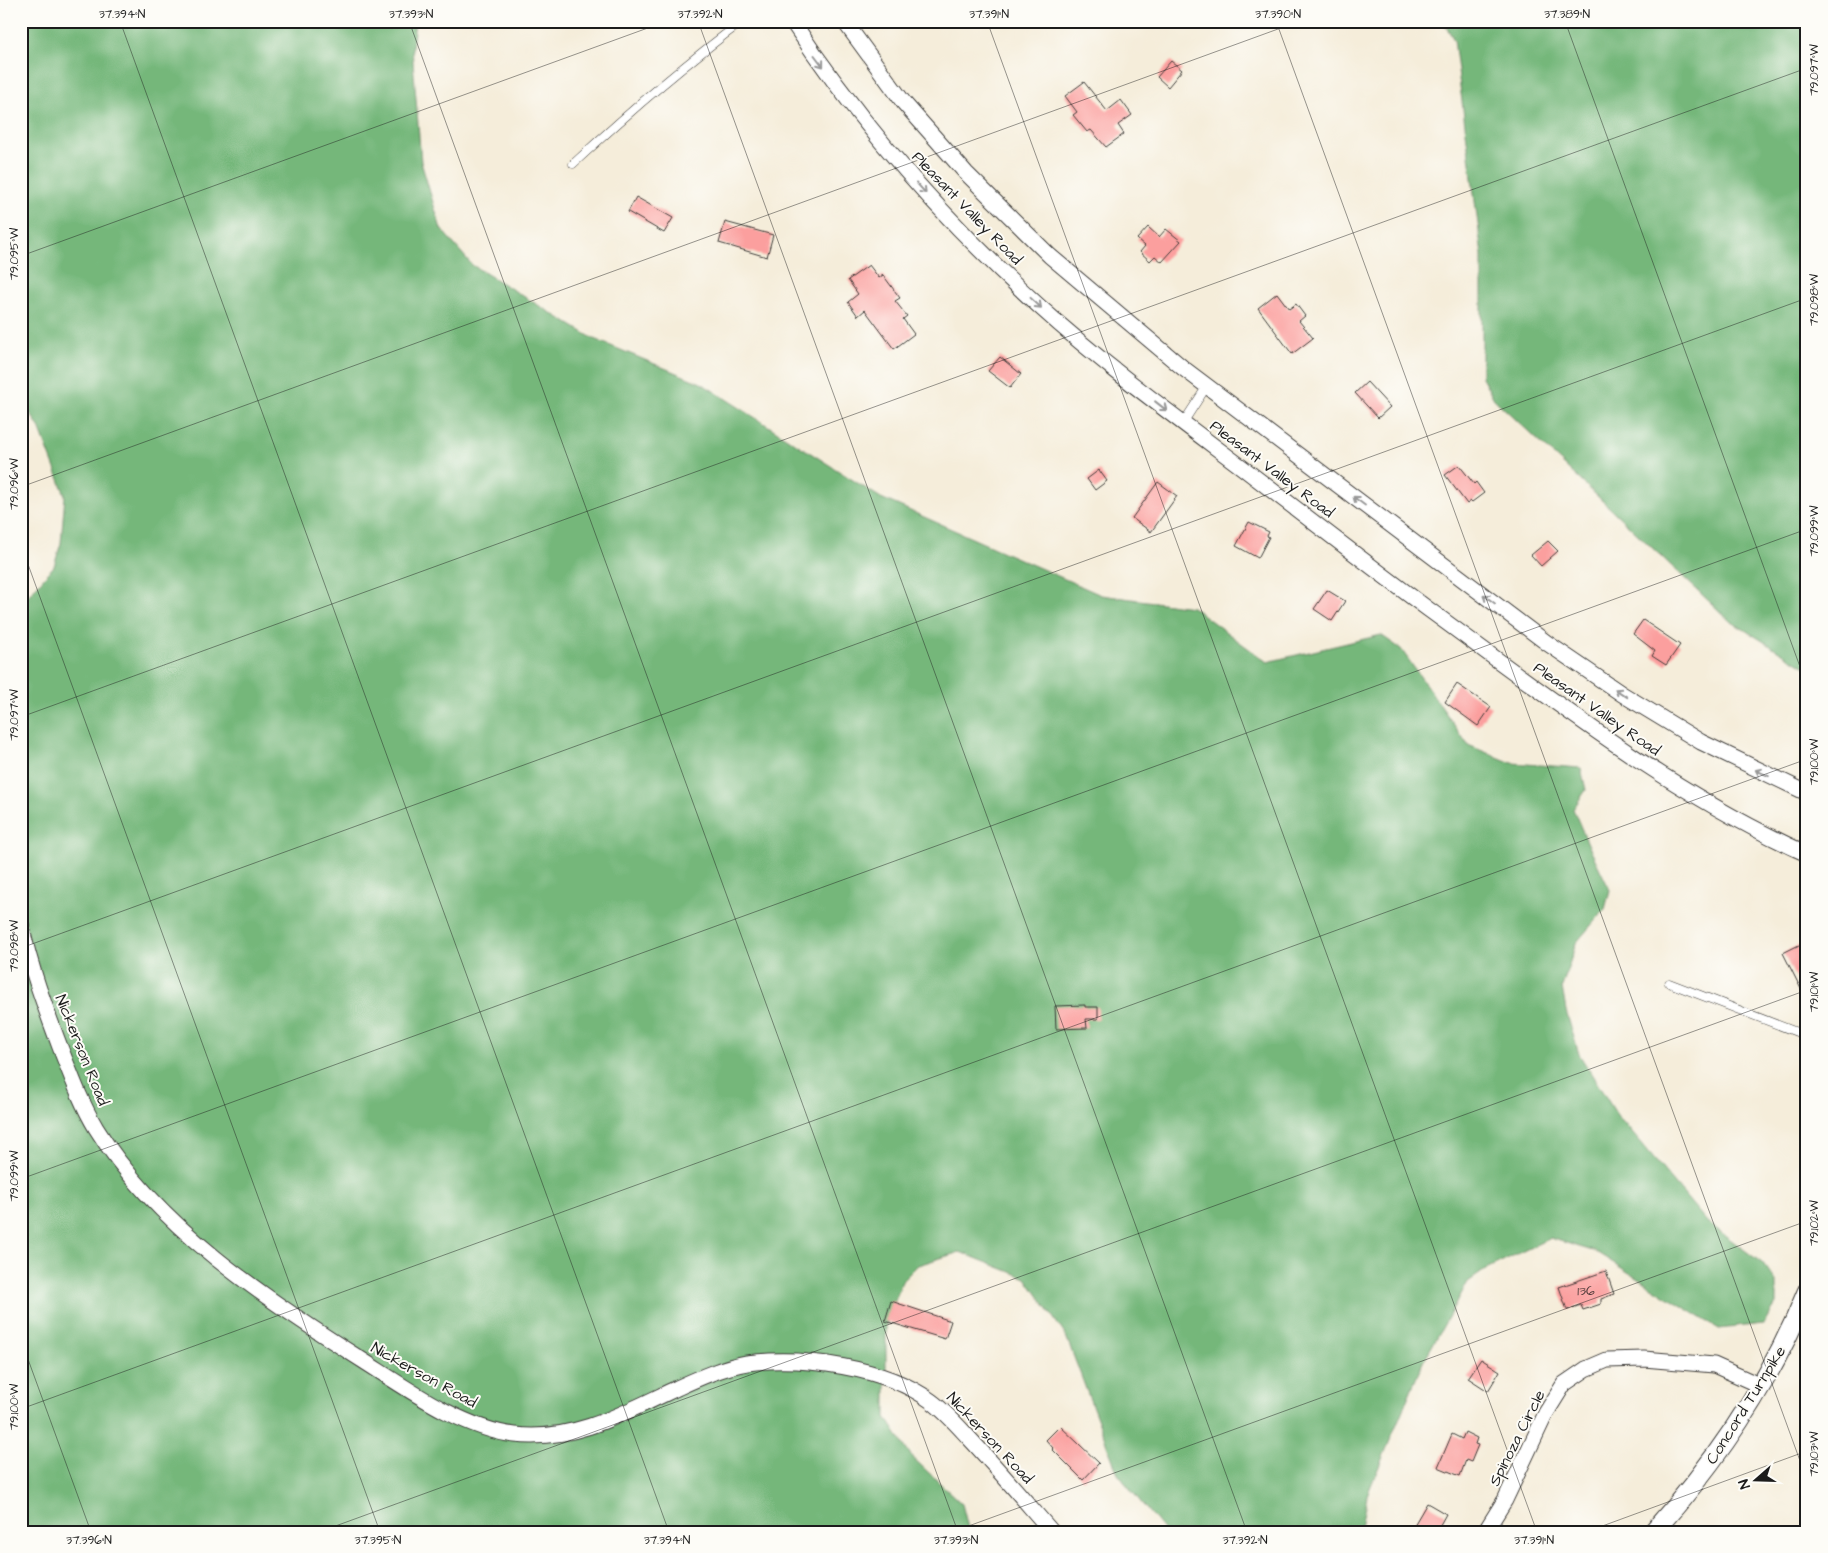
<svg xmlns="http://www.w3.org/2000/svg" width="1828" height="1553" font-family="'Architects Daughter',sans-serif">
  <style>
    .forest { fill: #75b77a; stroke: #486a4b }
    .building { fill: #fb9f9e }
    .lines { fill: none; stroke-linecap: round; stroke-linejoin: round }
    .service-casing { stroke: #3d3b38; stroke-width: 9 }
    .minor-casing { stroke: #3d3b38; stroke-width: 17 }
    .tertiary-casing { stroke: #3d3b38; stroke-width: 21 }
    .service { stroke: #fff; stroke-width: 8 }
    .minor { stroke: #fff; stroke-width: 15 }
    .tertiary { stroke: #fff; stroke-width: 19 }
    .oneway { stroke: #999 }
    .ticks { fill: none; stroke: #1c1c1c; stroke-width: 1; stroke-opacity: 0.45 }
    .labels { text-anchor: middle; dominant-baseline: central; stroke-width: 4; stroke-linejoin: round; paint-order: stroke }
    .number-label { font-size: 14px; fill: #543d3c }
    .street-label { font-size: 16px; fill: #1c1c1c; stroke: #fdfcf7 }
    .neatline { fill: none; stroke: #1c1c1c; stroke-width: 2 }
    .ticks-label { font-size: 12px; text-anchor: middle; fill: #1c1c1c }
  </style>
  <rect width="100%" height="100%" fill="#fdfcf7"/>
  <filter id="ink" filterUnits="userSpaceOnUse"><feTurbulence type="fractalNoise" baseFrequency=".02" numOctaves="2"/><feDisplacementMap in="SourceGraphic" scale="10" xChannelSelector="R" yChannelSelector="G"/><feConvolveMatrix kernelMatrix="1 2 1 2 8 2 1 2 1" color-interpolation-filters="sRGB"/></filter>
  <filter id="wash" filterUnits="userSpaceOnUse"><feTurbulence type="fractalNoise" baseFrequency=".0096" numOctaves="4" result="noise"/><feDisplacementMap in="SourceGraphic" scale="20" xChannelSelector="R" yChannelSelector="G"/><feGaussianBlur stdDeviation="1.12" result="paint"/><feColorMatrix in="noise" values="0 0 0 0 0 0 0 0 0 0 0 0 0 0 0 0 0 1.4 0 .05"/><feComposite in="paint" operator="in"/></filter>
  <g filter="url(#wash)">
    <rect width="100%" height="100%" fill="#f5edda"/>
    <path class="forest" d="M21,21H415L412,48L421,162L441,229L472,265L594,339L701,383L881,498L1101,595L1192,607L1267,662L1381,635L1401,649L1468,745L1512,763L1581,768L1586,790L1573,809L1592,853L1610,890L1605,909L1576,943L1562,987L1566,1011L1579,1054L1617,1115L1707,1222L1762,1263L1776,1282V1304L1763,1324L1719,1329L1596,1252L1550,1238L1488,1268L1468,1282L1423,1362L1367,1495L1360,1532H1165L1118,1474L1066,1336L1026,1278L960,1252L918,1265L902,1281L886,1326V1417L910,1455L962,1504L969,1532H21V604L54,566L61,543L65,495L39,427L21,399Z
      M1443,21H1807V668L1730,621L1494,399L1482,377V255L1454,40Z"/>
    <g id="blocks">
      <path class="building" d="M1171,61L1182,70L1168,87L1157,77Z
        M1084,82L1107,111L1121,100L1132,115L1118,125L1124,134L1106,147L1091,130L1087,132L1073,115L1077,112L1065,96Z
        M636,197L673,218L664,233L628,212Z
        M725,222L773,235L767,257L719,243Z
        M1148,227L1159,237L1166,229L1181,241L1162,262L1155,256L1150,261L1140,252L1145,246L1137,239Z
        M869,265L879,278L883,275L900,298L895,301L907,316L903,319L914,334L894,349L865,310L858,316L848,302L858,294L848,280Z
        M1277,293L1289,309L1296,304L1305,316L1299,321L1313,338L1292,354L1258,308Z
        M1000,357L1021,374L1010,388L988,371Z
        M1367,382L1390,407L1378,418L1355,393Z
        M1459,465L1474,484L1476,482L1484,493L1472,502L1471,501L1467,504L1445,475Z
        M1099,470L1107,481L1095,490L1087,479Z
        M1158,482L1177,496L1151,532L1132,518Z
        M1249,522L1269,532L1267,536L1269,537L1258,558L1236,546Z
        M1548,541L1558,551L1541,566L1531,555Z
        M1327,590L1345,601L1332,621L1314,609Z
        M1643,620L1680,645L1666,665L1652,656L1655,651L1633,634Z
        M1457,684L1491,707L1478,726L1445,702Z
        M1807,941V1001L1783,953Z
        M1085,1005V1007H1098V1019H1086L1087,1028L1056,1029L1055,1006Z
        M1606,1271L1614,1294L1601,1299V1304L1583,1310L1581,1305L1567,1310L1559,1287Z
        M891,1301L951,1321L945,1339L885,1321Z
        M1481,1359L1500,1371L1488,1391L1468,1378Z
        M1060,1426L1099,1463L1083,1480L1052,1449L1053,1448L1046,1440Z
        M1465,1432L1477,1438L1475,1444L1478,1445L1471,1462L1466,1460L1460,1476L1438,1467L1452,1434L1462,1439Z
        M1427,1503L1446,1514L1436,1532H1410Z"/>
    </g>
  </g>
  <g filter="url(#ink)">
    <use href="#blocks" fill-opacity="0" stroke="#3d3b38" stroke-width="1"/>
    <g class="lines">
      <defs>
        <path id="service" d="M573,164C627,114 683,65 743,21
          M1183,423L1207,386
          M1669,983L1807,1036"/>
        <path id="minor" d="M792,21C862,127 946,222 1040,307C1104,365 1174,416 1243,468C1304,515 1366,563 1428,609C1550,698 1669,792 1807,854
          M844,21L904,103L966,173L1050,256L1183,368L1547,643L1622,694L1701,742L1807,793
          M21,924C30,967 45,1007 60,1047C71,1075 81,1103 96,1128C156,1226 267,1300 362,1360C406,1388 463,1429 515,1435C574,1442 626,1412 677,1388C699,1378 723,1367 747,1363C803,1356 886,1367 931,1401C946,1412 958,1426 970,1439C998,1469 1025,1501 1052,1532
          M1485,1532L1505,1500L1546,1413L1564,1384L1586,1369L1607,1360L1644,1359L1714,1365L1761,1386"/>
        <path id="tertiary" d="M1653,1532C1717,1461 1771,1381 1807,1292"/>
      </defs>
      <use href="#service" class="service-casing"/>
      <use href="#minor" class="minor-casing"/>
      <use href="#tertiary" class="tertiary-casing"/>
      <use href="#service" class="service"/>
      <use href="#minor" class="minor"/>
      <use href="#tertiary" class="tertiary"/>
    </g>
    <defs><path id="oneway-shaft" d="M-6 0H5M1.5-3L5.5 0L1.5 3" fill="none" stroke-width="1.6" stroke-linecap="round" stroke-linejoin="round" transform="scale(1.25)"/></defs>
    <g class="oneway">
      <use href="#oneway-shaft" transform="translate(819 61) rotate(53)"/>
      <use href="#oneway-shaft" transform="translate(921 188) rotate(48)"/>
      <use href="#oneway-shaft" transform="translate(1036 303) rotate(43)"/>
      <use href="#oneway-shaft" transform="translate(1161 406) rotate(38)"/>
      <use href="#oneway-shaft" transform="translate(1359 501) rotate(-143)"/>
      <use href="#oneway-shaft" transform="translate(1489 599) rotate(-143)"/>
      <use href="#oneway-shaft" transform="translate(1621 693) rotate(-147)"/>
      <use href="#oneway-shaft" transform="translate(1762 773) rotate(-155)"/>
    </g>
  </g>
  <path class="ticks" d="M120,21L669,1532M409,21L958,1532M698,21L1247,1532M987,21L1537,1532M1276,21L1807,1480M1565,21L1807,686M21,25L33,21M21,256L667,21M21,487L1300,21M21,545L380,1532M21,717L1807,68M21,948L1807,298M21,1179L1807,529M21,1340L91,1532M21,1409L1807,759M319,1532L1807,990M952,1532L1807,1221M1586,1532L1807,1451"/>
  <g class="labels">
    <g class="number-label">
      <text x="1586" y="1291">136</text>
    </g>
    <g class="street-label">
      <text transform="translate(967 208) rotate(46)">Pleasant Valley Road</text>
      <text transform="translate(1272 469) rotate(37)">Pleasant Valley Road</text>
      <text transform="translate(1597 709) rotate(35)">Pleasant Valley Road</text>
      <text transform="translate(82 1050) rotate(68)">Nickerson Road</text>
      <text transform="translate(424 1375) rotate(29)">Nickerson Road</text>
      <text transform="translate(1746 1405) rotate(-58)">Concord Turnpike</text>
      <text transform="translate(990 1438) rotate(47)">Nickerson Road</text>
      <text transform="translate(1517 1438) rotate(-63)">Spinoza Circle</text>
    </g>
  </g>
  <rect width="1828" height="1553" fill="none" stroke="#fdfcf7" stroke-width="55"/>
  <g transform="translate(1756 1480) rotate(250)" stroke="#fdfcf7" stroke-width="4" paint-order="stroke">
  <path d="M0-4L9 19L0 12L-9 19Z" fill="#1c1c1c"/>
  <text y="-8" font-size="14" font-weight="bold" text-anchor="middle" fill="#1c1c1c">N</text>
  </g>
  <rect x="28" y="28" width="1772" height="1498" class="neatline"/>
  <g class="ticks-label">
    <text x="122" y="18">37.394°N</text>
    <text x="411" y="18">37.393°N</text>
    <text x="700" y="18">37.392°N</text>
    <text x="989" y="18">37.391°N</text>
    <text x="1278" y="18">37.390°N</text>
    <text x="1567" y="18">37.389°N</text>
    <text transform="translate(1814 70) rotate(-90)" y="4">79.097°W</text>
    <text transform="translate(14 254) rotate(-90)" y="4">79.095°W</text>
    <text transform="translate(1814 300) rotate(-90)" y="4">79.098°W</text>
    <text transform="translate(14 484) rotate(-90)" y="4">79.096°W</text>
    <text transform="translate(1814 531) rotate(-90)" y="4">79.099°W</text>
    <text transform="translate(14 715) rotate(-90)" y="4">79.097°W</text>
    <text transform="translate(1814 762) rotate(-90)" y="4">79.100°W</text>
    <text transform="translate(14 946) rotate(-90)" y="4">79.098°W</text>
    <text transform="translate(1814 992) rotate(-90)" y="4">79.101°W</text>
    <text transform="translate(14 1176) rotate(-90)" y="4">79.099°W</text>
    <text transform="translate(1814 1223) rotate(-90)" y="4">79.102°W</text>
    <text transform="translate(14 1407) rotate(-90)" y="4">79.100°W</text>
    <text transform="translate(1814 1454) rotate(-90)" y="4">79.103°W</text>
    <text x="89" y="1544">37.396°N</text>
    <text x="378" y="1544">37.395°N</text>
    <text x="667" y="1544">37.394°N</text>
    <text x="956" y="1544">37.393°N</text>
    <text x="1245" y="1544">37.392°N</text>
    <text x="1534" y="1544">37.391°N</text>
  </g>
</svg>
